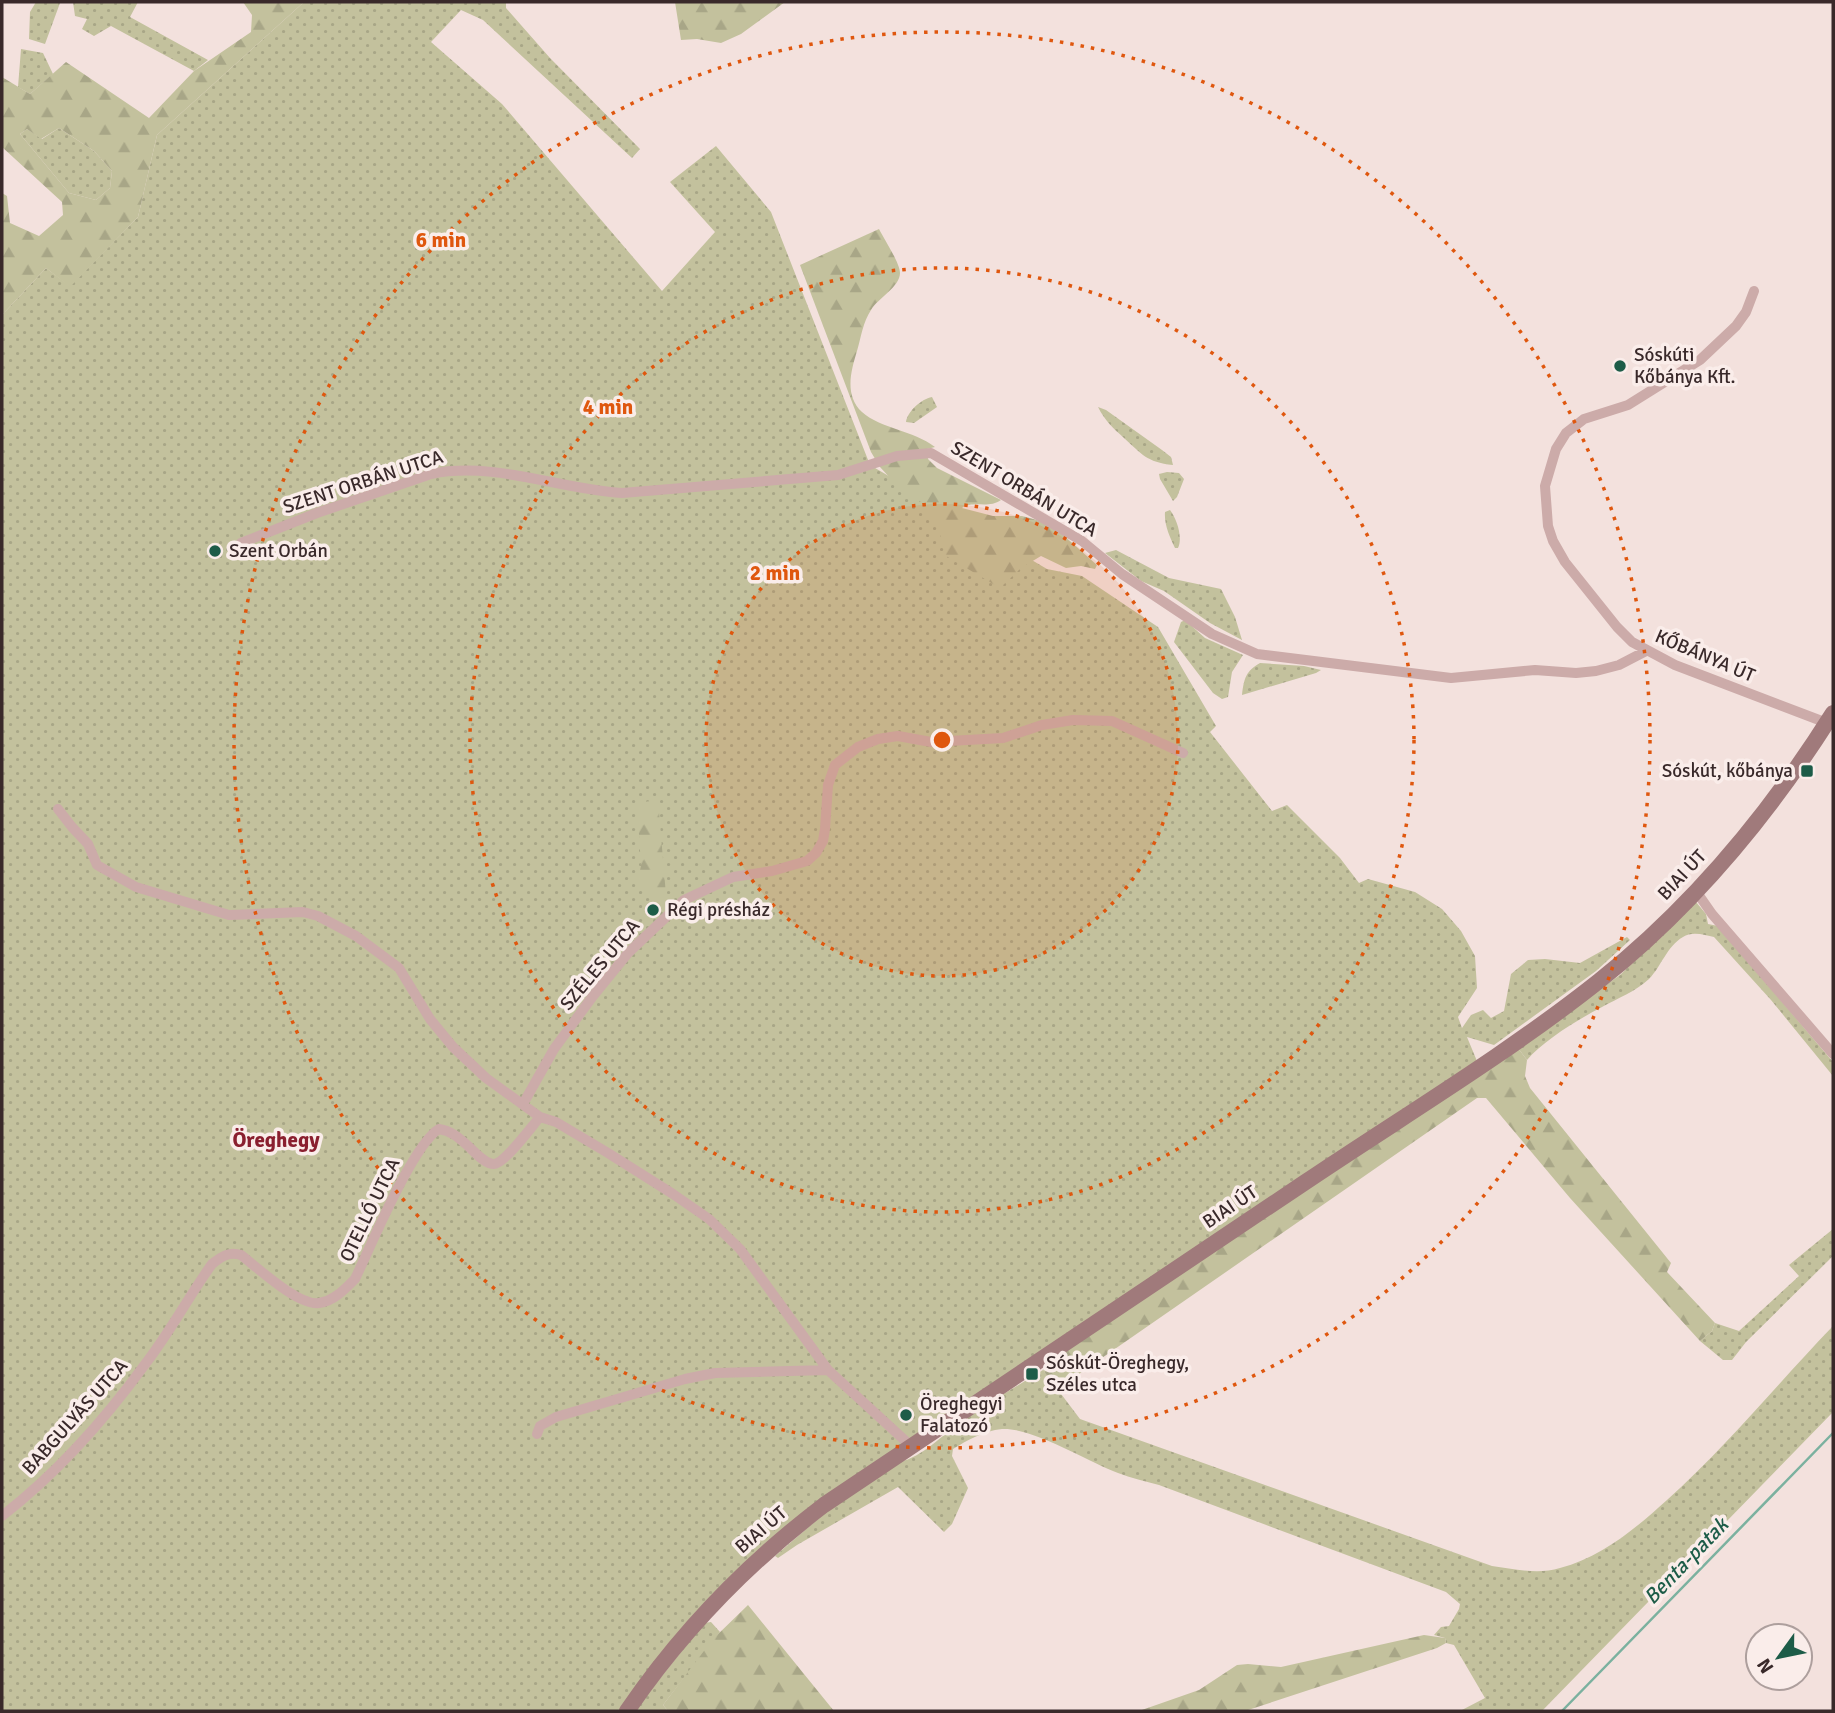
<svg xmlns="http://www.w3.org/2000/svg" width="1835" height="1713" font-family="Signika,sans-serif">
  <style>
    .green { fill: url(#green-dots) }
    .forest { fill: url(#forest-firs); fill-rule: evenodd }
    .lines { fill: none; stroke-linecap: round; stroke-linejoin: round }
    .stream { stroke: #7bb19f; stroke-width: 2.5 }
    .minor { stroke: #ccaba9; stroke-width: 10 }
    .secondary { stroke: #a07a7b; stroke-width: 16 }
    .ring { fill: none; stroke: #df570e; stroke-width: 3.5; stroke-dasharray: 3.5 7 }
    .poi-dot { fill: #1d5c48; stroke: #faedea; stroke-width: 2.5 }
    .labels { text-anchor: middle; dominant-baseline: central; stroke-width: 7; stroke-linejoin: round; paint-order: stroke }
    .poi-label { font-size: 19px; fill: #39292a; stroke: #faedea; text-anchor: start }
    .street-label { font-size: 19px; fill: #39292a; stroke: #faedea }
    .neighbourhood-label { font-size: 21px; font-weight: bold; fill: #8a1f2f; stroke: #faedea }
    .water-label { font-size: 21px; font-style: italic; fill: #1d5c48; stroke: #faedea }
    .centre { fill: #df570e; stroke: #faedea; stroke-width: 3.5 }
    .ring-label { font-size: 21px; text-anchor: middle; font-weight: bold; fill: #df570e; stroke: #faedea; stroke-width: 7; stroke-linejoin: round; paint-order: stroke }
  </style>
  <defs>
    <pattern id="green-dots" width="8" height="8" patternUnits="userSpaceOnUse" patternTransform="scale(1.75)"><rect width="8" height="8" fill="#c3c19d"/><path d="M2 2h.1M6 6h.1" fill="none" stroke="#a8a687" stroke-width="1.8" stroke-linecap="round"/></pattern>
    <pattern id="forest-firs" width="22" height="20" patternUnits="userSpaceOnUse" patternTransform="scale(1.75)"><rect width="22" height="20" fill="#c3c19d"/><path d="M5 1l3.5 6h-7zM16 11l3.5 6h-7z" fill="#a8a687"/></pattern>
  </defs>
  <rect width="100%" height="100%" fill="#f3e1dd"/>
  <path class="green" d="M36,2H68L60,3L45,44L29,39L30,12Z
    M73,2H138L130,17L208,60L194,71L111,26L94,36L82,29L87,19L75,16Z
    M304,2H506V8L550,58L640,149L632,158L483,20L461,10L431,42L502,104L662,291L715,232L670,182L716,146L771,212L870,465L1047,569L1082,576L1158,627L1216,726L1210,732L1272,811L1287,805L1340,858L1359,883L1368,879L1415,892L1442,909L1461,931L1475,956L1477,988L1458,1017L1462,1028L1471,1015L1483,1010L1491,1018L1504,1011L1511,974L1528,960L1545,959L1580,963L1627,937L1630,940L1596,971L1494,1045L1467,1037L1479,1066L767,1551L627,1711H2V315L46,268L70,286L138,217L157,135Z
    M21,49L43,53L53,74L30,94L18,87Z
    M59,128L94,151L112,171L110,188L96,200L69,193L20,134L27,129L42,139Z
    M932,397L937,407L914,423L906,422C907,412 921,399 932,397Z
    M1098,407L1106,410L1162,450L1171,457L1173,465C1146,462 1142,454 1124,438C1113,428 1105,421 1098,407Z
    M1167,472L1179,473L1184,479L1177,497L1173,501L1160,479L1159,474Z
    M1170,510C1177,519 1183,538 1178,548H1175C1170,537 1164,525 1165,512Z
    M1116,550L1169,578L1221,589L1235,617L1242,640L1210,623L1164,591L1141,581L1105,553Z
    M1185,620L1205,638L1243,655L1232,672L1228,697L1222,699L1213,693L1174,642L1181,622Z
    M1260,663L1304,666L1321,670L1316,673L1242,695C1244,678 1246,671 1260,663Z
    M1696,902L1706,914L1708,924L1718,926L1833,1062V1076L1771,1000L1714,937C1705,935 1692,931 1683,937C1667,946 1661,967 1649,979C1635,992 1618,998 1602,1007C1579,1019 1544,1040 1527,1060L1518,1048L1620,975Z
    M1833,1229V1256L1746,1342L1732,1360H1723L1700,1341L1712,1331L1715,1323L1739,1331L1799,1276L1789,1265Z
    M1833,1326V1412L1542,1711H1460L1485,1698L1454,1645L1446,1643L1445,1638L1434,1635L1441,1627L1449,1626L1459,1609L1460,1604L1446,1592L1159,1485C1145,1481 1131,1478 1118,1473C1089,1462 1032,1427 1002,1429C983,1431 968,1440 953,1449L952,1456L968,1488L952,1524L944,1532L898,1487L797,1545L778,1558L775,1556L826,1512L899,1462C923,1457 942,1435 963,1420C988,1402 1016,1387 1043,1370L1080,1419L1492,1566C1514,1569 1538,1575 1560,1568C1602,1557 1636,1528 1667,1500C1727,1446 1778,1383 1833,1326Z
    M711,1622L720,1632L663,1705L668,1711H634L704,1623Z"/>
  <path class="forest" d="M243,2H304L157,135L138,217L70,287L46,268L2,315V193L7,196L10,223L39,236L63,215L62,202L2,147V77L30,94L66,62L149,118L194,71L251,32L252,15ZM59,128L94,151L112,171L110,188L96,200L69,193L20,134L27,129L41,139Z
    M675,2H785L741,34L721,43L697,39L681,40Z
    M879,229C884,239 900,263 900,273C900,287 878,298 871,310C863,322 861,337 857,351C851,371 844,395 862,412C881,429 913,430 935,447L927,449L928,459L937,468L1001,500C989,509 973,500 962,508L993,516H1022L1037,520L1061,533L1097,565L1095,569L1081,566L1066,568L1041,556L1021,568L1000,588L946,556L939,531L921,502L901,490L880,467L871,452L800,265Z
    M658,800L667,907L664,910L646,893L638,879L641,866L637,803Z
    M1518,1048L1527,1060L1525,1076L1530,1088L1671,1263L1667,1272L1715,1323L1712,1331L1700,1341L1570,1198L1486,1098H1477L1073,1378L1058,1391L1043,1370L1065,1351Z
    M748,1605L834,1711H668L663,1705L713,1639Z
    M1424,1635L1445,1638L1446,1643L1437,1648L1245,1711H1139L1199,1690L1237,1665L1248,1664L1281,1667Z"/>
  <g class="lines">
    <path class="stream" d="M1562,1711L1833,1433"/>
    <path class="minor" d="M1754,291L1746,312L1736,326L1700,360L1628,405L1584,419L1566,433L1556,449L1545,486L1548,526L1553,541L1565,562L1617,627L1632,642L1675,665L1827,723
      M241,543L317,513L431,474C495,461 558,489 622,493L838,475L897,456L931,453L1082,541L1122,574L1212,634L1257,654L1451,678L1535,670L1576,673L1596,671L1619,665L1646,651
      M58,809L72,827L88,844L97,865L136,887L229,915L303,912L318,916L356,936L399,968L430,1019L453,1047L486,1078L540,1117L556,1122L608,1153L673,1194L709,1219L740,1249L828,1370L911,1446
      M1696,891L1712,914L1833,1054
      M523,1104L554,1049L593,996L628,953L684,900L733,877L772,871L807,861L816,853L823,841L825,829L828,785L835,765L858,747L878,739L898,736L931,742L1003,738L1042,725L1073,720L1112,721L1183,753
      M537,1434L540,1426L556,1417L685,1379L715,1373L828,1370
      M2,1516C56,1474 106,1418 146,1363C170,1332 189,1296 212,1264C221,1257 229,1251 241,1255C257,1267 298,1306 319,1303C334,1301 345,1289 355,1279C370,1248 413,1144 439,1129C451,1131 458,1137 467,1145C474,1151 484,1164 494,1164C505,1163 532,1126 540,1117"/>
    <path class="secondary" d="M627,1711C681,1632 748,1563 824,1505C984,1397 1144,1290 1304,1183C1402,1117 1507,1054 1599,981C1692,907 1770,813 1833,713"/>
  </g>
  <circle cx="942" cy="740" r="236" fill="#df570e" fill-opacity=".12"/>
  <g class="ring">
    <circle cx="942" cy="740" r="236"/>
    <circle cx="942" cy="740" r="472"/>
    <circle cx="942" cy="740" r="708"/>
  </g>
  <g class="poi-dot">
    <circle cx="1620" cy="366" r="7"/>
    <circle cx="215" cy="551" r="7"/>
    <rect x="1800" y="764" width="14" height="14" rx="3.5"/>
    <circle cx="653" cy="910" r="7"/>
    <rect x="1025" y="1367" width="14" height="14" rx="3.5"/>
    <circle cx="906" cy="1415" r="7"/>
  </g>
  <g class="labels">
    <g class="poi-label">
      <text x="1634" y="355">Sóskúti<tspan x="1634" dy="22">Kőbánya Kft.</tspan></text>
      <text x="229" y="551">Szent Orbán</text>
      <text x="1793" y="771" text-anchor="end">Sóskút, kőbánya</text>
      <text x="667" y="910">Régi présház</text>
      <text x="1046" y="1363">Sóskút-Öreghegy,<tspan x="1046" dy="22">Széles utca</tspan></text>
      <text x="920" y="1404">Öreghegyi<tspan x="920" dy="22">Falatozó</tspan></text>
    </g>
    <g class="street-label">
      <text transform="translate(363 482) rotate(-18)">SZENT ORBÁN UTCA</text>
      <text transform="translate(1024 489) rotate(31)">SZENT ORBÁN UTCA</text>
      <text transform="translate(1705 656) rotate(23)">KŐBÁNYA ÚT</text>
      <text transform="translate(1682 875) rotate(-47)">BIAI ÚT</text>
      <text transform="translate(600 965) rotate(-50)">SZÉLES UTCA</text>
      <text transform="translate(1230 1207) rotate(-34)">BIAI ÚT</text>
      <text transform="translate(370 1210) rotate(-64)">OTELLÓ UTCA</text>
      <text transform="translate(75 1417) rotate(-48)">BABGULYÁS UTCA</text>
      <text transform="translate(761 1530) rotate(-41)">BIAI ÚT</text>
    </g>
    <g class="neighbourhood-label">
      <text x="276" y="1140">Öreghegy</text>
    </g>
    <g class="water-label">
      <text transform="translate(1686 1561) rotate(-46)">Benta-patak</text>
    </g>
  </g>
  <circle cx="942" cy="740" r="10" class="centre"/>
  <g class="ring-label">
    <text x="441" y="247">6 min</text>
    <text x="608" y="414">4 min</text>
    <text x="775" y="580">2 min</text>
  </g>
  <rect width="1835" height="1713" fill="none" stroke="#39292a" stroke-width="7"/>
  <g transform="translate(1779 1657) rotate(237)"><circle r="33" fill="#faedea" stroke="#ad9f9d" stroke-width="2"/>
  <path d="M0-5L12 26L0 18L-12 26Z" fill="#1d5c48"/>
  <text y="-10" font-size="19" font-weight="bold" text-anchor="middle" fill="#39292a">N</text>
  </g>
</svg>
